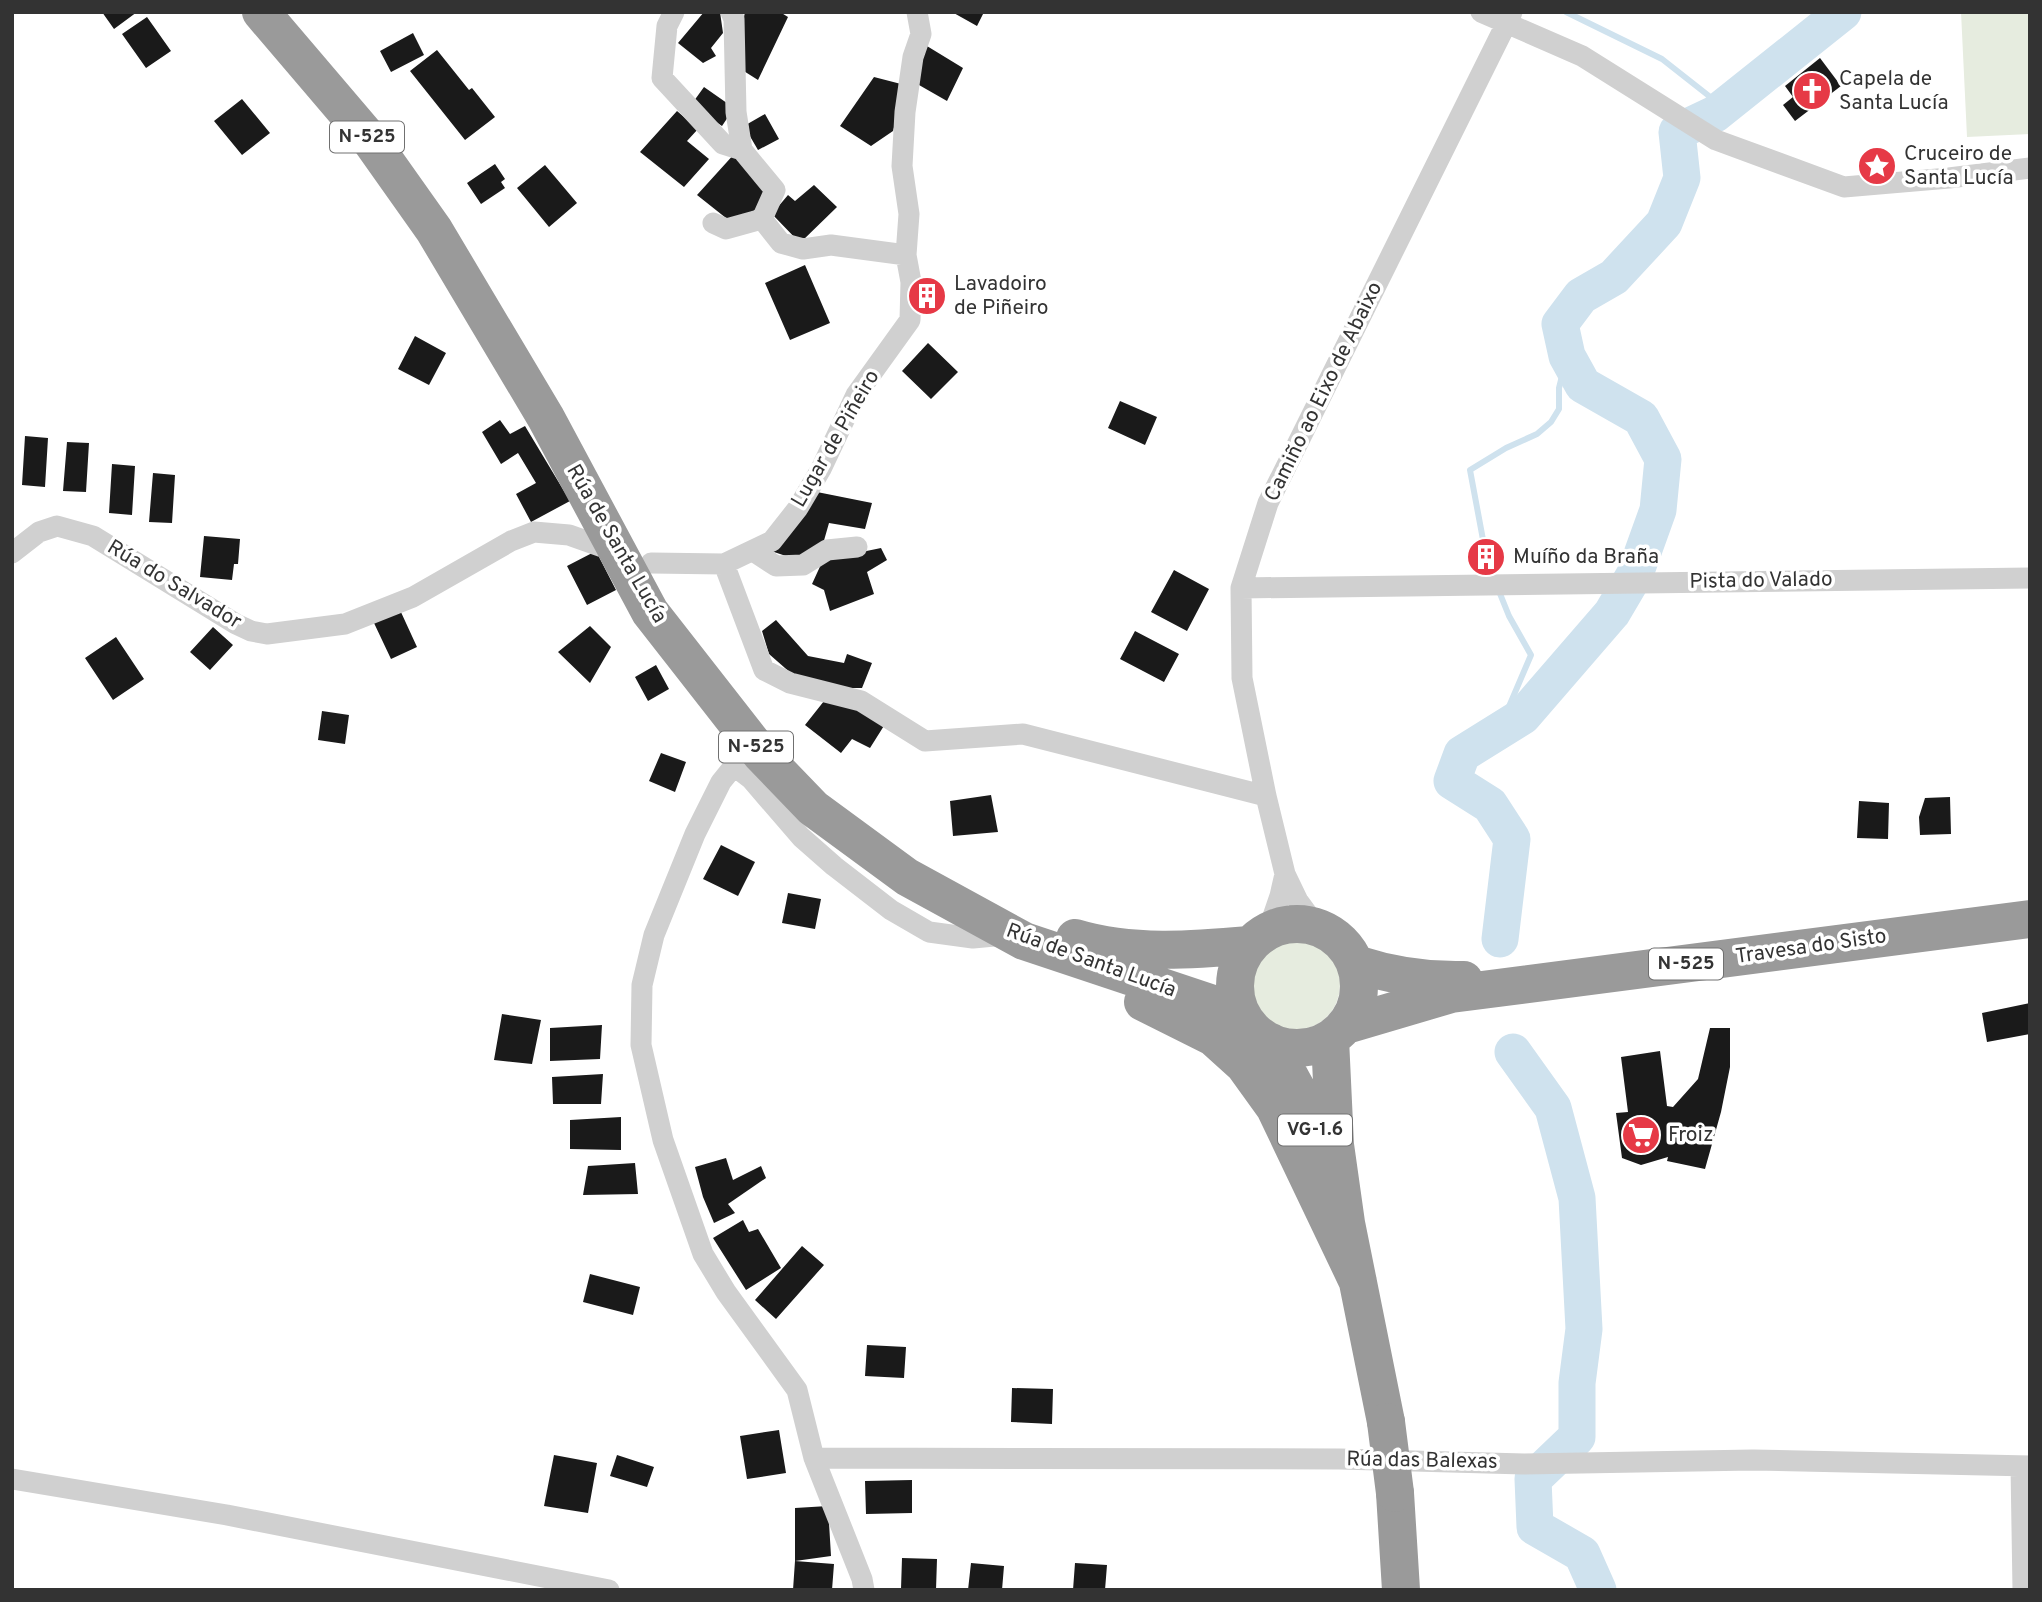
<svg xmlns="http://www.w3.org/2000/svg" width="2042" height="1602" font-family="Overpass,sans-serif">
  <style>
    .green { fill: #e6ecdf }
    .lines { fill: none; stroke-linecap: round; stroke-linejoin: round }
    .stream { stroke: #cfe2ee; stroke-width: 6 }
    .river { stroke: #cfe2ee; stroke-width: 37 }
    .building { fill: #1a1a1a }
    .street { stroke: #d0d0d0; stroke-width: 21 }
    .highway { stroke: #9a9a9a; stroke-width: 38 }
    .highway-bridge { stroke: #9a9a9a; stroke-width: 38 }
    .labels { text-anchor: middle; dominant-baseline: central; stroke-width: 7; stroke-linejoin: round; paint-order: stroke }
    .shield { fill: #fff; stroke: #707070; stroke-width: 2 }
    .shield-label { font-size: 19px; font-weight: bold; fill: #333 }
    .poi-label { font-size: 21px; fill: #333; stroke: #fff; text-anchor: start }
    .street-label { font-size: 21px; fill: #333; stroke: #fff }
  </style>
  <rect width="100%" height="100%" fill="#fff"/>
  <path class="green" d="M1961,12H2030V134L1967,137Z
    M1250 985a45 45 0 1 1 90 0a45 45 0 1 1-90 0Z"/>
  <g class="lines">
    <path class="stream" d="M1566,12L1662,59L1723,107
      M1484,545L1470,470L1506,448L1537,434L1551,422L1559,409V388L1567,356
      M1488,564L1509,616L1531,655L1499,730"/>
    <path class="river" d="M1500,939L1512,839L1490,805L1452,781L1462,754L1523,716L1612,613L1635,574L1658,510L1663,459L1641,418L1583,385L1567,356L1560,324L1581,296L1614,277L1664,223L1682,178L1677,132L1715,114L1843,12
      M1513,1052L1553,1108L1577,1198L1584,1329L1577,1383V1437L1533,1479L1535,1527L1582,1554L1598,1590"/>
  </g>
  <path class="building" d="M102,12H137L114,29Z
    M704,12H720L723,33L711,48L716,56L703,63L678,43Z
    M745,12H780L788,17L758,80L739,68L742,27Z
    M952,12H984L977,26Z
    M147,17L171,51L146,68L122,34Z
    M413,33L424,55L391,72L380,51Z
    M922,43L963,68L947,101L912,81Z
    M437,50L469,90L472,88L495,117L465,140L410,71Z
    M1820,58L1841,86L1795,121L1783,105L1793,97L1785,86Z
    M874,77L901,84L900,105L893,131L871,146L840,126Z
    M704,87L734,108L722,126L691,105Z
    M242,99L270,133L242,155L214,121Z
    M677,111L698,129L687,141L709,159L684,187L640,152Z
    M765,114L779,139L758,150L744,126Z
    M736,152L766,186L763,206L731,222L697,195Z
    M495,164L505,179L501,182L505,188L481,204L467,183Z
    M545,165L577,203L549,227L517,188Z
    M814,185L837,207L800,243L772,214L788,195L795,201Z
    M805,265L830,323L790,340L765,283Z
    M926,285L937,293L928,307L916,299Z
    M415,336L446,353L429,385L398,369Z
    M928,343L958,372L931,399L902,371Z
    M1120,401L1157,417L1145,445L1108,428Z
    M500,420L510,434L525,426L570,501L531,522L516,494L536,483L518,453L501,464L482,432Z
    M25,436L48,438L45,487L22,485Z
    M67,442L89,443L86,492L63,491Z
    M112,464L135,466L132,515L109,513Z
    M153,473L175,475L172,523L149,522Z
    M817,492L872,503L865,529L829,523L823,544L795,559L771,551Z
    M204,536L240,539L238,564H234L232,580L200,577Z
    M1492,547L1497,560L1480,567L1475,554Z
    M881,548L887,560L867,572L874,594L830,611L824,590L812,584L823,560Z
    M596,551L616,590L587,605L567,566Z
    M1174,570L1209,589L1187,631L1151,612Z
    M400,610L417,647L391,659L374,623Z
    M776,620L808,656L844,663L847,654L872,663L862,688H840L793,675L769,654L762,631Z
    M590,626L611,647L590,683L558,652Z
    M213,627L233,645L210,670L190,652Z
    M1135,631L1179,654L1164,682L1120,659Z
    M116,637L144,679L113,700L85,658Z
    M656,665L669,689L648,701L635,677Z
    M828,696L887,721L870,748L852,739L841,753L805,725Z
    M322,711L349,715L345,744L318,740Z
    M661,753L686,762L675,792L649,781Z
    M991,795L998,832L953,836L950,801Z
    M1950,797L1951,834L1920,835L1919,817L1925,798Z
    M1859,801L1889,803L1888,839L1857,838Z
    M721,845L755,862L738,896L703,879Z
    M788,893L821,899L815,929L782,923Z
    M2030,1003V1034L1987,1042L1982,1013Z
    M502,1014L541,1020L532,1064L494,1060Z
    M602,1025L600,1059L550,1061V1028Z
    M1710,1028H1730V1067L1721,1112L1705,1169L1667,1161L1668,1157L1641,1165L1622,1158L1616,1113L1628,1112L1621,1057L1660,1051L1667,1106L1673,1107L1698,1079Z
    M603,1074L601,1104H553L552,1077Z
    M621,1117V1150L570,1149V1120Z
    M726,1158L733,1180L761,1166L766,1178L728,1204L735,1213L714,1223L703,1197L695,1167Z
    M635,1163L638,1194L583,1195L588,1166Z
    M743,1220L749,1232L758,1229L781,1268L746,1290L713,1238Z
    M802,1246L824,1265L776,1319L755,1300Z
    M590,1274L640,1287L633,1315L583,1302Z
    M867,1345L906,1347L904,1378L865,1376Z
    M1012,1388L1053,1389L1052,1424L1011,1422Z
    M779,1430L786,1473L747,1479L740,1436Z
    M554,1455L597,1463L588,1513L544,1506Z
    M617,1455L654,1467L647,1487L610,1476Z
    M912,1480V1513L866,1514L865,1481Z
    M828,1506L831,1556L795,1561V1508Z
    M902,1558L937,1559L936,1590L901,1589Z
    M795,1561L834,1564L832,1590H793Z
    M971,1563L1004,1566L1002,1590H968Z
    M1075,1563L1107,1565L1105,1590H1073Z"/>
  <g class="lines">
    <path class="street" d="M674,12L667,26L662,78L723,144L742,150
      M1481,12L1582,56L1716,140L1844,187L1949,178L2030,168
      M762,219L781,243L803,249L831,245L906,255
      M713,223L726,229L762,219L775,190L742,150L736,112L734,19L731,12
      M753,551L776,566L803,565L827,550L857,547
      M12,553L39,532L57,526L93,536L236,624L251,631L267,634L345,624L413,597L511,541L534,532L569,535L600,546L615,547
      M651,563L724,564L772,541L798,508L821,469L856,395L910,320L911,282L906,255L909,214L902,166L905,112L913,57L921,34L917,12
      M724,564L764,670L790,683L861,701L925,741L1023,734L1266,796
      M1241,588L2030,578
      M1317,927L1298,901L1285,874L1266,796L1242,678L1241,588L1268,503L1512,12
      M1268,931L1280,896L1285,874
      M814,1458L1340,1459L1524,1464L1753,1460L2030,1466
      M2021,1466L2023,1590
      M12,1479L227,1515L609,1590
      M864,1590L862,1579L814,1458L797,1390L726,1292L703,1254L663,1140L641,1045L642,985L654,935L695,834L721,782L734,766L751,779L801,837L834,866L891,910L929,932L973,938L1005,935"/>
    <path class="highway" d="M261,12L371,141L434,230L546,418L650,612L761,754L813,808L907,877L1024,941L1240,1013
      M1235 986a62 62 0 1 1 124 0a62 62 0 1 1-124 0Z
      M1075,938C1131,955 1193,950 1250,945
      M1356,964C1390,975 1427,981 1464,980
      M1143,1002L1213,1037L1244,1065L1275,1108L1358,1282
      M1346,1025L1451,994L2030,919
      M1330,1039L1335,1145L1346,1223L1386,1422
      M1271,1042L1308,1110L1323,1154
      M1395,1493L1401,1590"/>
    <path class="highway-bridge" d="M1386,1422L1395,1493"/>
  </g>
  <defs>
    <symbol id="church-disc" viewBox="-11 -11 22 22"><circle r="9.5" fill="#e63946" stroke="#fff"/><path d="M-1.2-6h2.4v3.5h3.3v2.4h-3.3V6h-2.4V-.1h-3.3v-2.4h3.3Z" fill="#fff"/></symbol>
    <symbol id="sight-disc" viewBox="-11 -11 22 22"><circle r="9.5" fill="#e63946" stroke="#fff"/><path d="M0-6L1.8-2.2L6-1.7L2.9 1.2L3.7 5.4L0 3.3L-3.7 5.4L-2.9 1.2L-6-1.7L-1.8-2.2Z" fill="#fff"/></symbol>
    <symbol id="building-disc" viewBox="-11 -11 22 22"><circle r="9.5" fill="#e63946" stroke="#fff"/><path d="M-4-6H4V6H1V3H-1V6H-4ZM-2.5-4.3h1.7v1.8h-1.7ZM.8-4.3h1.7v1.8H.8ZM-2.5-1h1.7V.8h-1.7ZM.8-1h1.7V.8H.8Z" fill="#fff"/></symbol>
    <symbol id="supermarket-disc" viewBox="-11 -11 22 22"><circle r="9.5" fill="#e63946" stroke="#fff"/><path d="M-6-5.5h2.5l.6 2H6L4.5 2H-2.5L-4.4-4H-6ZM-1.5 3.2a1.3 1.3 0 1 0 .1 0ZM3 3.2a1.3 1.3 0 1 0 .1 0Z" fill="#fff"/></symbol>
  </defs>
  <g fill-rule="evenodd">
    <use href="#church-disc" x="1790" y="69" width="44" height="44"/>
    <use href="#sight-disc" x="1855" y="144" width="44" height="44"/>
    <use href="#building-disc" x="905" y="274" width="44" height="44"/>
    <use href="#building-disc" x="1464" y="535" width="44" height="44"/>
    <use href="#supermarket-disc" x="1619" y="1113" width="44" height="44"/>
  </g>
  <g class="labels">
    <g class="shield">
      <rect x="330" y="121.5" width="74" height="31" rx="5"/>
      <rect x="719" y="731.5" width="74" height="31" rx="5"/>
      <rect x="1649" y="948.5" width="74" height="31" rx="5"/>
      <rect x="1278" y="1114.5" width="74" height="31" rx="5"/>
    </g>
    <g class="shield-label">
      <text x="367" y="137">N-525</text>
      <text x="756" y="747">N-525</text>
      <text x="1686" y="964">N-525</text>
      <text x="1315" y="1130">VG-1.6</text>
    </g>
    <g class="poi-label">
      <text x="1839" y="79">Capela de<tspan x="1839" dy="24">Santa Lucía</tspan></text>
      <text x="1904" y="154">Cruceiro de<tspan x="1904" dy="24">Santa Lucía</tspan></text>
      <text x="954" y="284">Lavadoiro<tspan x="954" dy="24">de Piñeiro</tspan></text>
      <text x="1513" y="557">Muíño da Braña</text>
      <text x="1668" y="1135">Froiz</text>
    </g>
    <g class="street-label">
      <text transform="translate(1324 392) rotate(-64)">Camiño ao Eixo de Abaixo</text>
      <text transform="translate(836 439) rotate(-60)">Lugar de Piñeiro</text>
      <text transform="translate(616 544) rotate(60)">Rúa de Santa Lucía</text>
      <text transform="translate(1761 581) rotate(-1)">Pista do Valado</text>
      <text transform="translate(174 585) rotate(31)">Rúa do Salvador</text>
      <text transform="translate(1811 947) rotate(-8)">Travesa do Sisto</text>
      <text transform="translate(1091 961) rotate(20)">Rúa de Santa Lucía</text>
      <text transform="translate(1422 1461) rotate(1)">Rúa das Balexas</text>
    </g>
  </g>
  <rect width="2042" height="1602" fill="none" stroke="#333333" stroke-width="28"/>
</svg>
